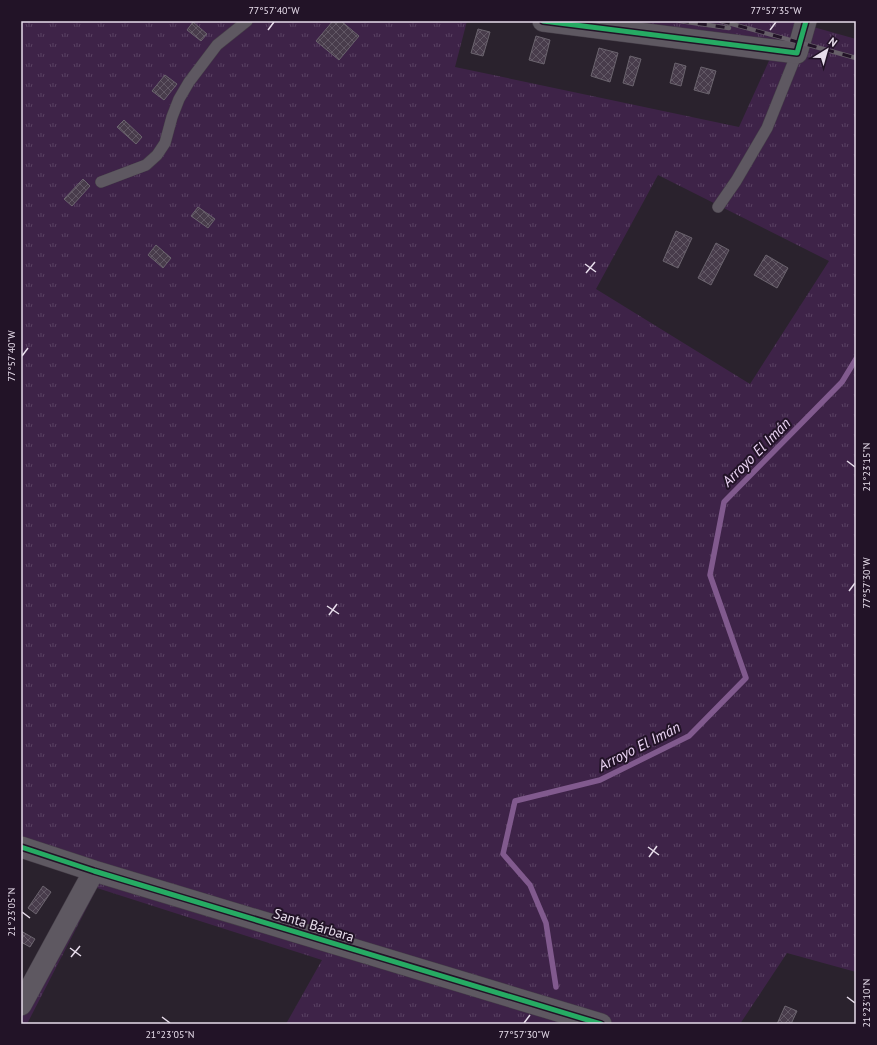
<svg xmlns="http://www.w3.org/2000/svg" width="877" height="1045" font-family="'PT Sans',sans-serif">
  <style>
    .grass { fill: url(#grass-tufts); fill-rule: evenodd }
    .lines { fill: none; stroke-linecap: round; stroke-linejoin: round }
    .stream { stroke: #815a8e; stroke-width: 5.5 }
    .building { fill: url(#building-cross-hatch); stroke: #6b646e }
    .service-casing { stroke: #453e48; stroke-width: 12 }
    .minor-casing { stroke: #453e48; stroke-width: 22 }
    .service { stroke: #5e5861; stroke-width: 11 }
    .minor { stroke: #5e5861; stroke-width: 21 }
    .rail-casing { stroke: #665f68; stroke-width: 4.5 }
    .rail { stroke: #221327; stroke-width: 3; stroke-dasharray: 9; stroke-linecap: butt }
    .cycleway-casing { stroke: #221327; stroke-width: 8 }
    .cycleway { stroke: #26ab63; stroke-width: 5 }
    .ticks { fill: none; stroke: #e7ddeb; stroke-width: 1.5 }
    .labels { text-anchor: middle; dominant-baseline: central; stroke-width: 4; stroke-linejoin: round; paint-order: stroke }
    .street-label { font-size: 14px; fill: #e7ddeb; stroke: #221327 }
    .water-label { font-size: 15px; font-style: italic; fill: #ebd4f4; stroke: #221327 }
    .neatline { fill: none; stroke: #e7ddeb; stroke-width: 1.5 }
    .ticks-label { font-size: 10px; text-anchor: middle; fill: #e7ddeb }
  </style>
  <defs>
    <pattern id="grass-tufts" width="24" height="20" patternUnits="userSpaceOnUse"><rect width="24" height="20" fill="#3e2348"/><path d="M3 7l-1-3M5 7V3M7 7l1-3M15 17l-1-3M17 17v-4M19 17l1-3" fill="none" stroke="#5a4263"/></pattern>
    <pattern id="building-cross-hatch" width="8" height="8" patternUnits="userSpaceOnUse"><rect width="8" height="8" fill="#483c4b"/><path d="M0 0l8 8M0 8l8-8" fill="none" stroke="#625865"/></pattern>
  </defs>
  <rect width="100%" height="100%" fill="#2a222d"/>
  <path class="grass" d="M21,21H467L455,67L739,127L773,52L520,21H792L856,39V831L854,856L856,857V972L787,953L740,1024H286L322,960L97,888L27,1024H21V991L85,877L21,857ZM658,175L829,261L750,384L596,289Z"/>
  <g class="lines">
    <path class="stream" d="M556,987L546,923L530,885L503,854L515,801L600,780L689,736L746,678L710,575L724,502L842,382L856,359"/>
  </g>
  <path class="building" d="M333,21H341L359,36L339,60L316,41Z
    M193,22L207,34L201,41L187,30Z
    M478,29L490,32L483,56L471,53Z
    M536,36L550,40L544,64L529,60Z
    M599,48L618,53L610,82L591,76Z
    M630,56L641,59L633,86L623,83Z
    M675,63L686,66L681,86L670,83Z
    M701,67L716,71L709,94L694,90Z
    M165,75L177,84L164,100L152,91Z
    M124,120L142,137L136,144L117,127Z
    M83,179L90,186L72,206L64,199Z
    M198,207L215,219L208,228L191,216Z
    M676,231L692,238L678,268L663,261Z
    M716,243L729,250L711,285L698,278Z
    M156,245L171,258L163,268L148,255Z
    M766,255L788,268L777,288L754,275Z
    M43,886L51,892L36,914L28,908Z
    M21,931L35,939L30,947L21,942Z
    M785,1006L797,1011L791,1024H777Z"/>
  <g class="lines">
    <defs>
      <path id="service" d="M101,182L146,165L157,155L165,143L172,117L179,99L189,82L217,45L247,21
        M718,207L736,181L767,128L797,53"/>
      <path id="minor" d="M543,21L797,53L806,21
        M21,847L94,871L601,1024
        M21,1005L94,871"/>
    </defs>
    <use href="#service" class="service-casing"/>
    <use href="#minor" class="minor-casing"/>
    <use href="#service" class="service"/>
    <use href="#minor" class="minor"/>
    <defs>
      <path id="rail" d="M680,21L729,28
        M721,21L856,58"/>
    </defs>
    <use href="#rail" class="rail-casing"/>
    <use href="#rail" class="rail"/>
    <defs>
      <path id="cycleway" d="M543,21L797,53L806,21
        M21,847L94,871L601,1024"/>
    </defs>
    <use href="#cycleway" class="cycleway-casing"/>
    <use href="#cycleway" class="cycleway"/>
  </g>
  <path class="ticks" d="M268,30L274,22M770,30L776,22M585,264L596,272M586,273L595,262M22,356L28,348M847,461L855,467M849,591L855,583M327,606L339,614M329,615L337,604M648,847L659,855M649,857L657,846M22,912L30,918M70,948L81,956M71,957L80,946M847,997L855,1003M162,1017L170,1023M524,1023L530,1015"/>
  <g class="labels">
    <g class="street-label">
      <text transform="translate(314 925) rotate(17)">Santa Bárbara</text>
    </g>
    <g class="water-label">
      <text transform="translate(756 452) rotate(-45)">Arroyo El Imán</text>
      <text transform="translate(639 746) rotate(-27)">Arroyo El Imán</text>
    </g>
  </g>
  <rect width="877" height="1045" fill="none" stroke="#221327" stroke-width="44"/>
  <g transform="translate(827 50) rotate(37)" stroke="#221327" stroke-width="3" paint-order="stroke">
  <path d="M0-3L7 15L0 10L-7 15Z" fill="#e7ddeb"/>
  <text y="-6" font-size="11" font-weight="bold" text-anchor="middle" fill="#e7ddeb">N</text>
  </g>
  <rect x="22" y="22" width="833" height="1001" class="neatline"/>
  <g class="ticks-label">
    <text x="274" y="14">77°57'40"W</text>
    <text x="776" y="14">77°57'35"W</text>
    <text transform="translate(11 356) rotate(-90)" y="4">77°57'40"W</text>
    <text transform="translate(866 467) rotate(-90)" y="4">21°23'15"N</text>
    <text transform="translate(866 583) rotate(-90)" y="4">77°57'30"W</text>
    <text transform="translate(11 912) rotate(-90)" y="4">21°23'05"N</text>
    <text transform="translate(866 1003) rotate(-90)" y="4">21°23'10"N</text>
    <text x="170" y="1038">21°23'05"N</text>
    <text x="524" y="1038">77°57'30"W</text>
  </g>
</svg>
